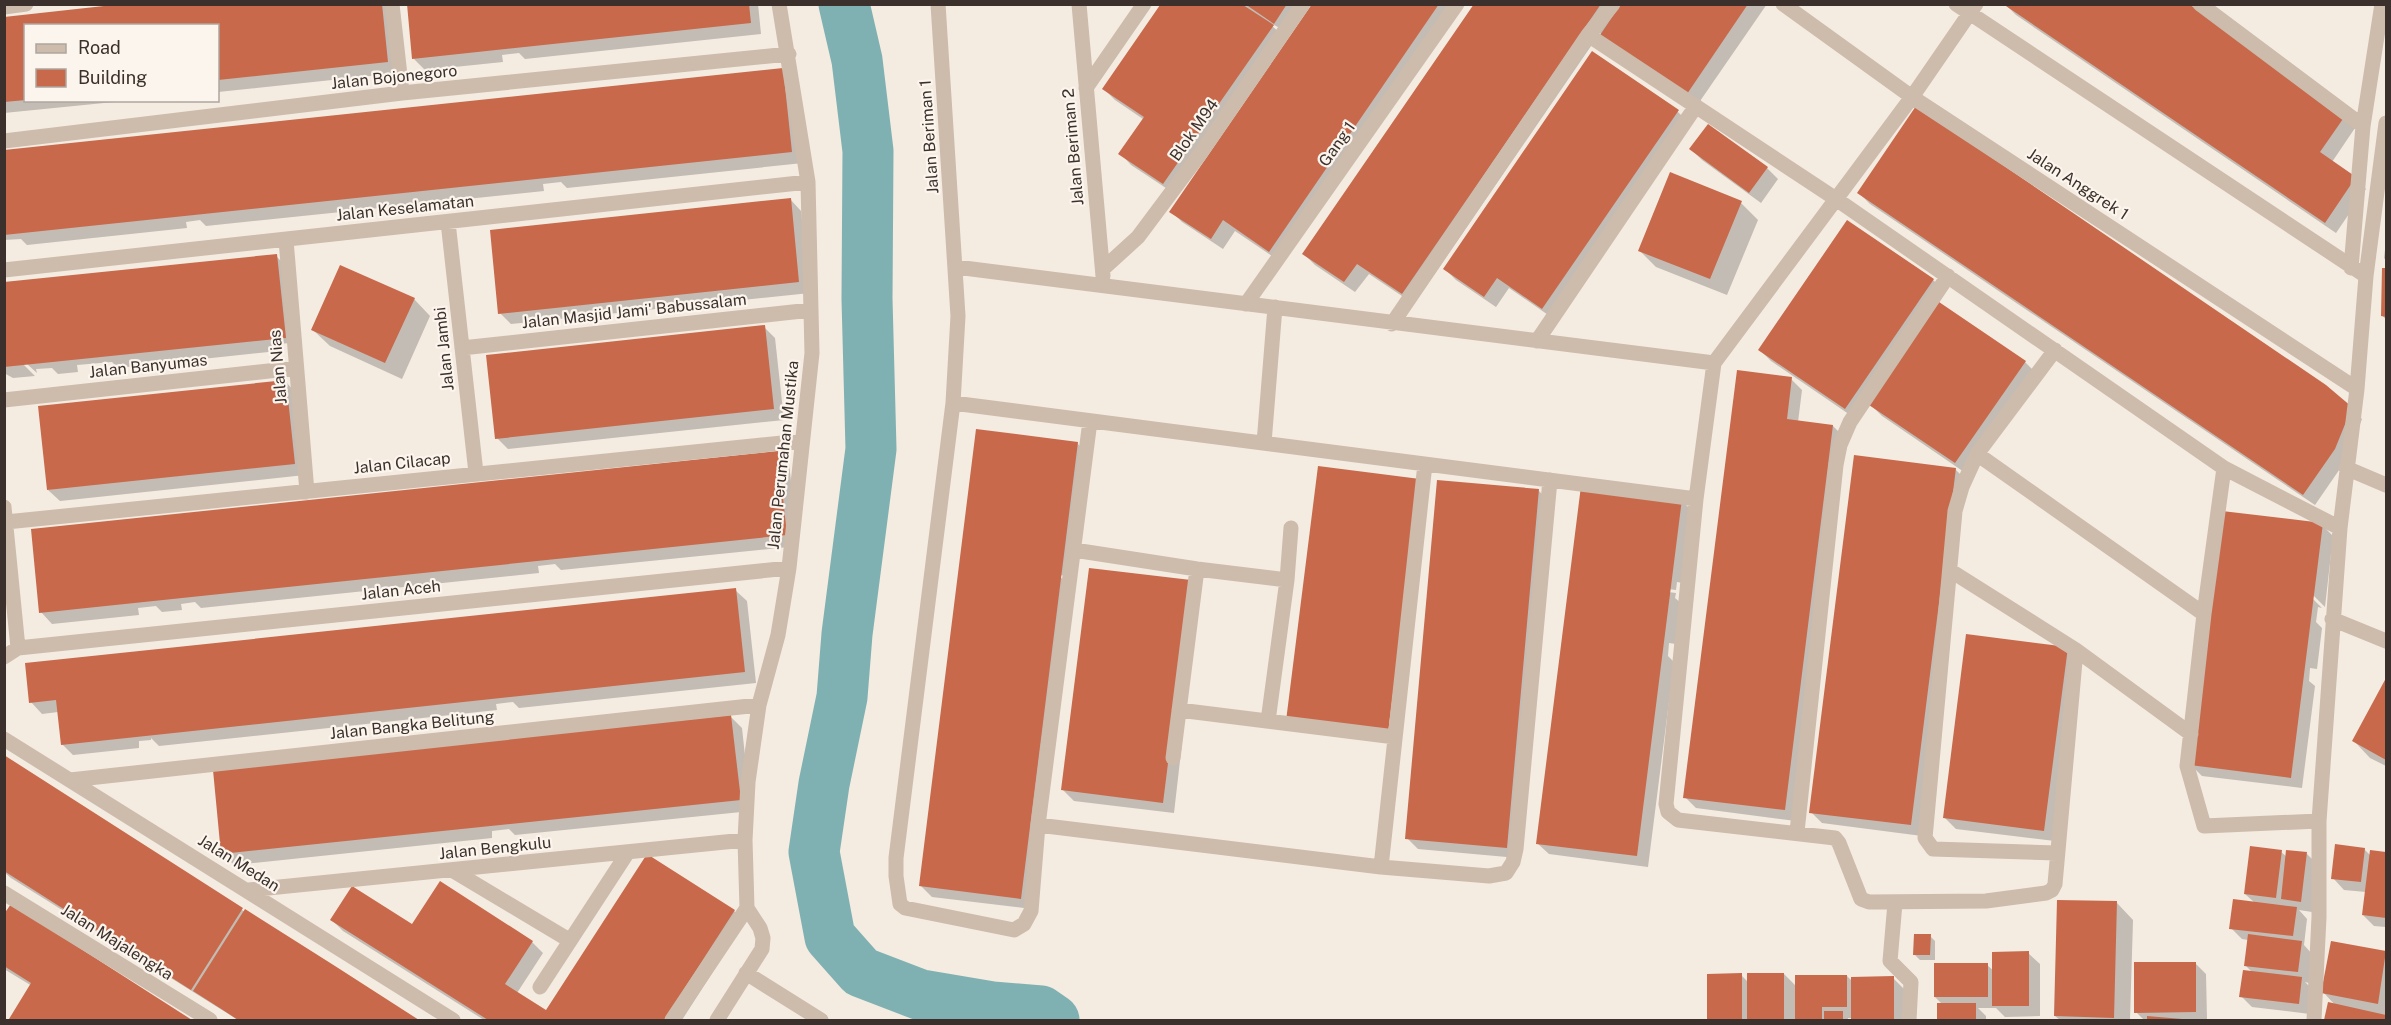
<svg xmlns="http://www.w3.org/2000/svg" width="2391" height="1025" font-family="'Public Sans',sans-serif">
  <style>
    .shadow { fill: #0003; fill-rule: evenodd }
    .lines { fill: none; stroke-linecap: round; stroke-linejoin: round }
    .river { stroke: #7fb0b2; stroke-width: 51 }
    .building { fill: #c8694b }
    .minor { stroke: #cdbbac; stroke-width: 15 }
    .labels { text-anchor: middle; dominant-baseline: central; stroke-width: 4.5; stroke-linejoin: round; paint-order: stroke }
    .street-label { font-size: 16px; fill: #3b302b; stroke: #fbf5ee }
  </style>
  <rect width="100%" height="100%" fill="#f4ebe1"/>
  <path class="shadow" d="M139,4H391L398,73L218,92V26H26V100H134L4,113V18Z
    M408,4H758L761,34L525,59L519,53L502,55L503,62L425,70L414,59Z
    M1162,4H1306L1280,28L1268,22L1284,37L1175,194L1131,165L1120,153L1143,119L1115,100L1104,89Z
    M1314,4H1458L1281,262L1235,231L1223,249L1182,222L1171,211Z
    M1476,4H1767L1698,104L1613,46L1600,33L1414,304L1369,274L1355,292L1315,265L1304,254Z
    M2005,4L2344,117L2355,128L2332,162L2355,178L2366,189L2336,233L2016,15Z
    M1593,53L1678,112L1689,123L1554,319L1509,288L1496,307L1456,280L1445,269Z
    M783,70L803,163L567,188L561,182L543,184L544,191L206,226L200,220L186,222L187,228L27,245L21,239L4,240V151Z
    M1691,149L1767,168L1778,179L1761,203L1702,160Z
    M1859,193L2351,408L2362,419L2346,460L2315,505L1870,204Z
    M790,199L801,211L810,293L511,324L500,313Z
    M1741,203L1758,220L1727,295L1656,267L1639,250Z
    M2386,241V261L2384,258Z
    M276,256L281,261L290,343L278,344V351L118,368L112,362L77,365L78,372L58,374L52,368L36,369L37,373L27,364H23L35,376L13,378L4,373V284Z
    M2384,269H2386V320L2383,316Z
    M1933,280L1945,291L1856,419L1771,361L1760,350Z
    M414,299L430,316L402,379L330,346L313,330Z
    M764,327L775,338L784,420L508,449L497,438Z
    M2025,362L2036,373L1967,474L1882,416L1871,405Z
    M1791,379L1802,390L1798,422L1833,426L1844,437L1796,821L1696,808L1685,797Z
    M285,381L296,393L305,475L60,501L48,490Z
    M978,431L1077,443L1088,455L1079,527L1073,526L1071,541L1077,547L1071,588L1065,587L1063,599L1069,605L1032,909L932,897L920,885ZM965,564L1068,576V579L965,567Z
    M777,452L789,463L798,546L561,570L555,564L538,566L539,573L201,608L195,602L181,604L182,610L162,612L156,606L138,608L139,615L52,624L41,612Z
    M1955,469L1966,480L1922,836L1822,823L1811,812Z
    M1582,488L1681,500L1692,511L1683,583L1677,582L1676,590L1636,585V588L1676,593L1675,598L1681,603L1676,644L1669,643L1668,656L1674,662L1648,867L1549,854L1537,843L1563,638H1565L1563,636Z
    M1538,490L1550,502L1518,858L1418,849L1407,838Z
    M2322,525L2333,536L2325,607L2312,594V598L2322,608L2318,607L2316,622L2322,628L2317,669L2310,668L2309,681L2315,686L2302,788L2202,776L2191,765Z
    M735,590L747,601L756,683L519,708L513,702L496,704L497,710L159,746L151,738V740L139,741V748L73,755L62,744L58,712L42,714L31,702Z
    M2067,648L2078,659L2055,841L1956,829L1944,817Z
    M2386,681V766L2370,758L2354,741Z
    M731,717L742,728L751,811L515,835L509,829L492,831V838L234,865L223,854Z
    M1182,743L1174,813L1074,801L1063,790Z
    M4,757L245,912L417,1020H238L11,878L4,872Z
    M2364,849L2371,856V852L2386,854V927L2374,926L2363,915L2366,892L2344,890L2333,878Z
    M2281,852L2287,857L2307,854L2318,865L2312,912L2299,910L2307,919L2304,945L2312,954L2309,983L2305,982L2313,990L2310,1014L2252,1007L2241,996L2253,973L2245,965L2248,940L2242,939L2231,928L2255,903L2245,894Z
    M440,883L532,942L543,953L517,993L547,1012L734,911L745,922L682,1020H484L343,931L332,920L413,926Z
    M2117,903L2133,920L2130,1020H2060L2055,1016Z
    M11,906L190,1020H13L10,1018L32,986L4,969V917Z
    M1930,936L1935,941V960H1920L1915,955Z
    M2332,943L2386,953V1020H2326L2329,1004L2336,1006L2323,992Z
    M2028,953L2040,964V1016L2005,1017L1996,1008H1978L1986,1016V1020H1939V1005H1943L1935,997L1987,965L1994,971Z
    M2195,963L2206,974L2207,1020H2144L2136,1012Z
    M1784,974L1797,987L1847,976L1853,982L1893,978L1904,989V1020H1853V1018H1848V1020H1708V975H1741L1749,983Z"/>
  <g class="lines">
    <path class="river" d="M844,4L857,60L868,151L867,299L871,449L847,634L842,697L824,784L814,852L830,937L861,972L921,995L992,1007L1041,1011L1054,1020"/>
  </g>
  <path class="building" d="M122,4H382L388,62L218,80V26H26V100L4,102V17Z
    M407,4H749L751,23L412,59Z
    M1245,4H1287L1274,24Z
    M1312,4H1439L1269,252L1223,220L1211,239L1169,212Z
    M1474,4H1601L1402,294L1357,264L1344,282L1302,254Z
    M1621,4H1748L1687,94L1600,35Z
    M2003,4H2189L2255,50L2345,116L2320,152L2356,177L2325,223Z
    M1160,5H1243L1274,25L1163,184L1118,154L1144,117L1102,89Z
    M1592,51L1679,110L1542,309L1497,278L1484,297L1443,269Z
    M783,68L792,152L4,235V150Z
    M1916,106L2326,385L2352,407L2335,449L2303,495L1857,193Z
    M1708,124L1768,167L1749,193L1689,149Z
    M1670,172L1742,201L1710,279L1638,251Z
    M791,198L799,282L498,314L490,230Z
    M1847,220L1934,279L1845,409L1758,350Z
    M277,254L286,338L4,367V282Z
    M340,265L415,298L385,363L311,330Z
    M2382,268H2386V317L2381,316Z
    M1939,302L2026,361L1955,463L1869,405Z
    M765,325L774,409L495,439L486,355Z
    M1737,370L1792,377L1787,419L1833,425L1785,810L1683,798Z
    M286,380L295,464L47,490L38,406Z
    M976,429L1078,442L1021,899L919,886Z
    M778,451L787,535L39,613L31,529Z
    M1854,455L1956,468L1911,825L1809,813Z
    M1318,466L1420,479L1388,733L1286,721Z
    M1437,480L1539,489L1507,848L1405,839Z
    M1581,486L1682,499L1637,856L1536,844Z
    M2222,511L2323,523L2291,778L2190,765Z
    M1089,568L1191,580L1163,803L1061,790Z
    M736,588L745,672L61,745L56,700L29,703L25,663Z
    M1966,634L2068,647L2044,831L1943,818Z
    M2386,678V760L2352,741Z
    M731,715L741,800L221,854L213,770Z
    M4,755L243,908L191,990L4,871Z
    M2335,844L2365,848L2361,882L2331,879Z
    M2250,846L2282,850L2276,898L2244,894Z
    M2286,850L2307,852L2301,902L2281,899Z
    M2370,850L2386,852V918L2362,915Z
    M647,854L735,910L664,1020H488L330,920L352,886L412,924L440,881L533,941L505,984L546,1010Z
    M2233,899L2297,907L2293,936L2229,929Z
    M2057,900L2117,901L2114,1018L2054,1016Z
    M11,904L192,1020H12L9,1019L31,983L4,966V914Z
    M245,909L335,966L419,1020H238L226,1012L193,991Z
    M1914,934H1931L1930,955H1913Z
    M2248,934L2302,941L2298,972L2244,966Z
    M2331,941L2386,951L2378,1004L2321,993Z
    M2029,951V1006H1992V952Z
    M2134,962H2196V1012L2134,1013Z
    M1934,963H1988V997H1934Z
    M2243,970L2302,977L2299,1004L2239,997Z
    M1742,973V1020H1707V974Z
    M1747,973H1784V1020H1747Z
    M1795,975H1847V1007H1822V1020H1795Z
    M1894,976V1020H1851V977Z
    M2328,1002L2386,1015V1020H2324Z
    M1937,1003H1976V1020H1937Z
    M1824,1011H1843V1020H1824Z
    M2147,1016L2182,1019V1020H2147Z"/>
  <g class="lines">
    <path class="minor" d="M392,4L402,93
      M938,4L958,316L953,403L896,858V876L900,904L905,908L1014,930L1024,924L1031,911L1038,825L1090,421
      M1079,4L1103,276
      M1783,4L1912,97L2357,389
      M1956,4L2366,276
      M1976,4L1912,97L1714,363L1696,499L1666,804L1668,812L1678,820L1835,838L1839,843L1861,899L1869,902L1986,901L2046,893L2052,890L2055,884L2076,650
      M2200,4L2363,126
      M4,7L26,4
      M1588,35L1836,199L2224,468L2340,528
      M1086,88L1144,4
      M4,141L402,93L789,54
      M448,222L476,473
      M286,240L307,492
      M956,267L1714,363
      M1104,268L1138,237L1200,154L1303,4
      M2351,268L2363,126L2382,4
      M4,270L808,182
      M1246,304L1457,4
      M1392,324L1588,35L1613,4
      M1537,341L1696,106
      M462,348L811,310
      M2055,350L1977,454L1962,487L1955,511L1925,838L1933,849L2057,853
      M4,400L296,368
      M953,403L1696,499
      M1264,443L1275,307
      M1977,454L2204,614
      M2224,468L2204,614L2187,766L2204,826L2319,821
      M2346,468L2386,485
      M4,507L18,648
      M6,522L802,441
      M1074,550L1197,569L1287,580
      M1951,571L2076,650L2191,734
      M2332,619L2386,641
      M18,648L789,568
      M4,657L18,648
      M1179,710L1395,737
      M1268,721L1287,580L1291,528
      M4,739L453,1020
      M1173,758L1197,569
      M70,780L759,705
      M1038,825L1381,867L1489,876L1506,873L1513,862L1516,849L1550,480
      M1797,832L1836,465L1840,445L1850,422L1948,276
      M1381,867L1425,464
      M452,870L569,940
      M249,890L745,840
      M4,893L210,1020
      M1895,903L1890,961L1911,982L1909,1020
      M746,973L821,1020
      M540,987L628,852
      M672,1020L747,908
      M717,1020L762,949L763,938L760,928L747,908L745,840L748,782L759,705L778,635L789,568L812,353L808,182L779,4
      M2314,1020L2319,917V821L2340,528L2357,389L2366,276L2386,123"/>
  </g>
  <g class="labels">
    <g class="street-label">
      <text transform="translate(394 77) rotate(-6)">Jalan Bojonegoro</text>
      <text transform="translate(1194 130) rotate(-55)">Blok M94</text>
      <text transform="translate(929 137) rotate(-94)">Jalan Beriman 1</text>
      <text transform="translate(1337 144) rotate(-55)">Gang 1</text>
      <text transform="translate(1073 147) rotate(-95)">Jalan Beriman 2</text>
      <text transform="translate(2078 184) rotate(33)">Jalan Anggrek 1</text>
      <text transform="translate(405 208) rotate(-6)">Jalan Keselamatan</text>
      <text transform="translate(634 311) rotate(-6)">Jalan Masjid Jami' Babussalam</text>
      <text transform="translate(444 349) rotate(-96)">Jalan Jambi</text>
      <text transform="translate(148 366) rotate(-6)">Jalan Banyumas</text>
      <text transform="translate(278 367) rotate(-95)">Jalan Nias</text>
      <text transform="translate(783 455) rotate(-84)">Jalan Perumahan Mustika</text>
      <text transform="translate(402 463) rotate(-6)">Jalan Cilacap</text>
      <text transform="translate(401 590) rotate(-6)">Jalan Aceh</text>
      <text transform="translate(412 725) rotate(-6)">Jalan Bangka Belitung</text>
      <text transform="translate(495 848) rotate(-6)">Jalan Bengkulu</text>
      <text transform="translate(239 863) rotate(32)">Jalan Medan</text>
      <text transform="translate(117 942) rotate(32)">Jalan Majalengka</text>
    </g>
  </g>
  <rect width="2391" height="1025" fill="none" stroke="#3b302b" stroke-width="12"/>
  <rect x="24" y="24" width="195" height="78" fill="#fbf5ee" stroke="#aea6a0" stroke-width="1.5"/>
  <rect x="36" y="44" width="30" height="9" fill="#cdbbac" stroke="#aea6a0" stroke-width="1.5"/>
  <text x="78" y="54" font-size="18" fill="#3b302b">Road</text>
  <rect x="36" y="69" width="30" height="18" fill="#c8694b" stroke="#aea6a0" stroke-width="1.5"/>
  <text x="78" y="84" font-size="18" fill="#3b302b">Building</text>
</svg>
